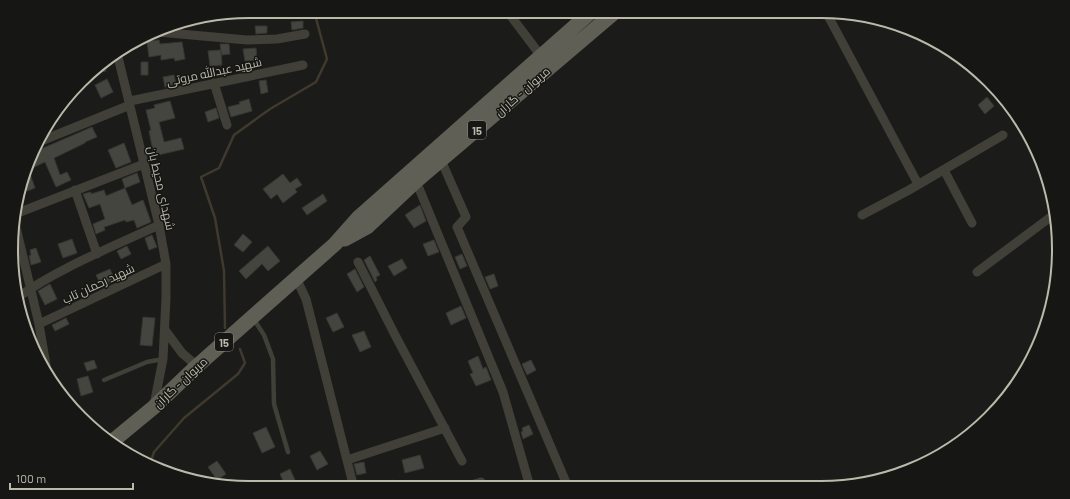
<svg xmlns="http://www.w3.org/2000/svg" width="1070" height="499" font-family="Barlow,Cairo,sans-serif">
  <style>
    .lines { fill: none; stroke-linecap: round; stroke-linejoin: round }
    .stream { stroke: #40392e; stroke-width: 2.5 }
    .building { fill: #454540; stroke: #363732 }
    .service { stroke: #404039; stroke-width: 4.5 }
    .minor { stroke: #404039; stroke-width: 9 }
    .primary { stroke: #5f5f55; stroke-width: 15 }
    .labels { text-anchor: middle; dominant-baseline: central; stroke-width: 3; stroke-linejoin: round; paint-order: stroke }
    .shield { fill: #161614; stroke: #8a887d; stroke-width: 1 }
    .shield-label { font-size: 11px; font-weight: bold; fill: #bbb9aa }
    .street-label { font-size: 12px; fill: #bbb9aa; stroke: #161614 }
    .rim { fill: none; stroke: #bbb9aa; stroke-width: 2 }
  </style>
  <rect width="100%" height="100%" fill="#1b1b19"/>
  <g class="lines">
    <path class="stream" d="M225,328L224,271L215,218L201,177L219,168L234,135L270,109L316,82L327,59L314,11
      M150,464L154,452L184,418L238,374L245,363L240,349"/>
  </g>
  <path class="building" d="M303,21V28L292,30L291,22Z
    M255,26H267V33L256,34Z
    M159,40L160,44L182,42L185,59L175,61L174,58L161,60V55L149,57L147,41Z
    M220,44H229L230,54L222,55L221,51L222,65L210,66L208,51L221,50Z
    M256,48L257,60L245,61L243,49Z
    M104,60L106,71L91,74L99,66Z
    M141,62H148V75H141Z
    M174,75L176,85L165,87L163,77Z
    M107,79L113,92L101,98L95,85Z
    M266,80L268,92L261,94L259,81Z
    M987,97L994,106L985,114L978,105Z
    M249,99L252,111L231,117L228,107L240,104L239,102Z
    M170,101L175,118L159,122L164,142L181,138L184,149L154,156L149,131L151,130L146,110L155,108L154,105Z
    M216,108L219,118L208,122L205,112Z
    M92,127L97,137L85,142V143L54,158L60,175L67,172L71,180L56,187L45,162L30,169L39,146L41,149Z
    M124,143L131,162L116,168L108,150Z
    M29,171L35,188L27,191L24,183Z
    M137,173L140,182L125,188L122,179Z
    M283,174L290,183L297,178L302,185L295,189L297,192L283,203L277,194L271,199L263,189Z
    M125,188L132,205L143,200L151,222L137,228L134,220L126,222L125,220L104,227L105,230L96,234L93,224L105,219L100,204L89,208L83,194L91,192V194L104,190L106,196Z
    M323,194L327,201L307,215L302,208Z
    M420,205L426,221L414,228L405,215Z
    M243,234L252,242L243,252L234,245Z
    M152,235L157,247L149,250L145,238Z
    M72,239L77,253L63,258L58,244Z
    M434,240L439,252L428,256L423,244Z
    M127,246L131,254L121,259L117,251Z
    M268,246L280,261L268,271L262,264L246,279L239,271Z
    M36,248L41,262L31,265L29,256L31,255L30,250Z
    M462,254L467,266L460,269L455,257Z
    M370,256L380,275L376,277L377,280L375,282L364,260Z
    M402,259L407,268L394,276L388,266Z
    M110,269L115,281L102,287L96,275Z
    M355,269L364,287L357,292L347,274Z
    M494,274L498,286L490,289L485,277Z
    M50,284L57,299L45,305L38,291Z
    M461,306L466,318L451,325L446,313Z
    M337,313L344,327L333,332L326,318Z
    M143,317L155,318L152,346L140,345Z
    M66,318L69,324L55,331L52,325Z
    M364,331L371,347L360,352L352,335Z
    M478,356L483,369L486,367L491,380L476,386L470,374L473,373L468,361Z
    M94,360L97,368L87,371L84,363Z
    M531,360L536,370L527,375L522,364Z
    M88,376L93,392L81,396L77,379Z
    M529,425L533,434L523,439L521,432L523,431L522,428Z
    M266,427L275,447L262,453L253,433Z
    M320,451L328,464L317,470L310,456Z
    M420,455L424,468L405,473L402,460Z
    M217,461L226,474L217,480L208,467Z
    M364,462L366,473L357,475L354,464Z
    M290,469L295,480L285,485L280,474Z
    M393,480L395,488H375L374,486Z"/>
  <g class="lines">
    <path class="service" d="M253,318L264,335L273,359L274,404L288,452
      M104,380L147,362L163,359"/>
    <path class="minor" d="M507,11L541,56
      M826,12L918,184
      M158,32L247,40L277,39L305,34
      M117,53L159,225L166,264V298L163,359L154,405
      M214,83L227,125
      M130,101L303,65
      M41,141L130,105
      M441,160L466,217L457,227L568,487
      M944,170L972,223
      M416,181L503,392L530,487
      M75,190L97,254
      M15,214L144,164
      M862,215L909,190L1003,135
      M15,223L39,324L47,371
      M358,262L395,335L462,461
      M977,272L1052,216
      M296,278L306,299L354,488
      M18,297C61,267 112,247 159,225
      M39,324L166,264
      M165,330L182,353L197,366
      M347,460L445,428
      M464,487L481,482"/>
    <path class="primary" d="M345,239L367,227L416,181L616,11
      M114,440L154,407L197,366L335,244L359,217L592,11"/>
  </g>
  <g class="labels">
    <g class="shield">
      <rect x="468" y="121" width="18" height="18" rx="3"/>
      <rect x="215" y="333" width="18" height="18" rx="3"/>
    </g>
    <g class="shield-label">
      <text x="477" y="130">15</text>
      <text x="224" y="342">15</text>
    </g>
    <g class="street-label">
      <text transform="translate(214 71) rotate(-12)">شهید عبدالله مروتی</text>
      <text transform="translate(522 91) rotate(-41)">مریوان - گاران</text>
      <text transform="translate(162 188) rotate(77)">شهدای محیط بان</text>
      <text transform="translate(98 283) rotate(-25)">شهید رحمان تاب</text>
      <text transform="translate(180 382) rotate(-43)">مریوان - گاران</text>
    </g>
  </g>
  <path d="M0 0H1070V499H0ZM249 18H821A231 231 0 0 1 1052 249V250A231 231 0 0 1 821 481H249A231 231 0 0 1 18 250V249A231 231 0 0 1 249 18Z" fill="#161614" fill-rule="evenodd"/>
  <path class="rim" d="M249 18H821A231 231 0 0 1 1052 249V250A231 231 0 0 1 821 481H249A231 231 0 0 1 18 250V249A231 231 0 0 1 249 18Z"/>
  <path d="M10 483v6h123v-6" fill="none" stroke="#bbb9aa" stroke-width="2"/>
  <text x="16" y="483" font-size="12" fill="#bbb9aa" stroke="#161614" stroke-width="3" paint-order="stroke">100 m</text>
</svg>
